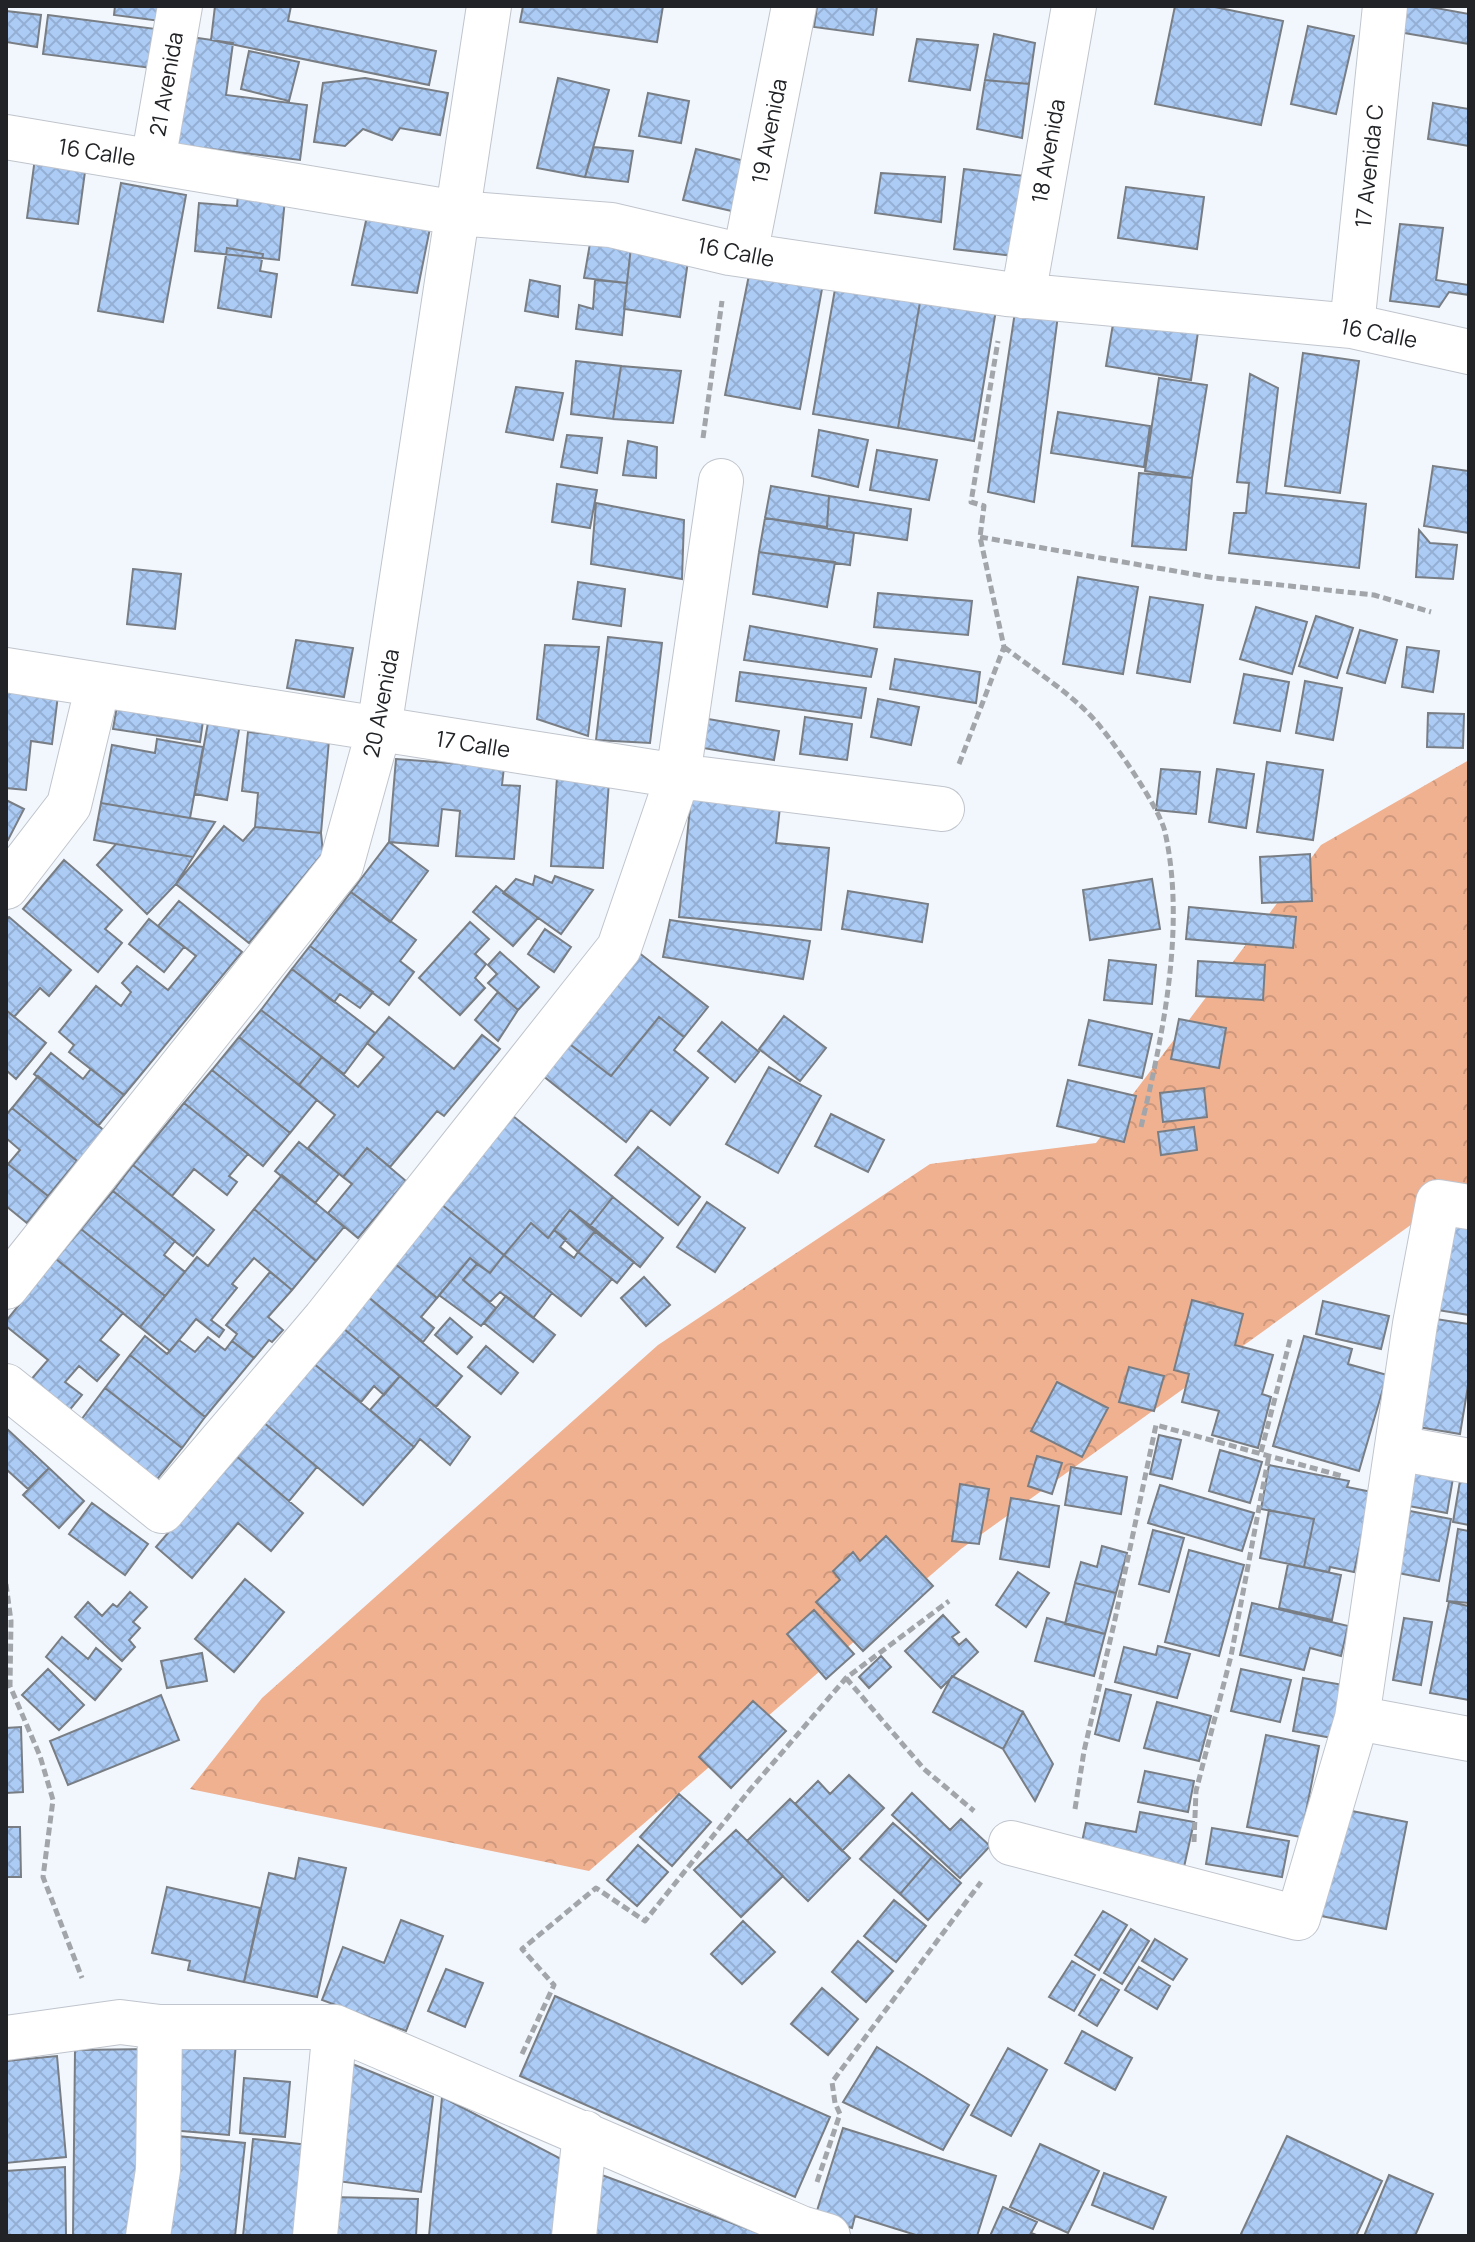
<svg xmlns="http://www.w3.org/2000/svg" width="1475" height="2242" font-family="Manrope,sans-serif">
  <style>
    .forest { fill: url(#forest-crowns) }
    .building { fill: url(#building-cross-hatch); stroke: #797e85; stroke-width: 2 }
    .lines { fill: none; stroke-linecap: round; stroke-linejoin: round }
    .street-casing { stroke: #c0c5cd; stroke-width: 46 }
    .path { stroke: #a2a6ab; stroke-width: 5; stroke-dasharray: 8 4; stroke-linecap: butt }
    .street { stroke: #fff; stroke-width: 44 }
    .labels { text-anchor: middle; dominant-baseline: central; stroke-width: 7; stroke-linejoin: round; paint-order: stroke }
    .street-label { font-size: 22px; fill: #212326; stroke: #fff }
  </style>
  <defs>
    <pattern id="forest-crowns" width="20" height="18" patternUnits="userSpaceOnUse" patternTransform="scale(2)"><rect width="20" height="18" fill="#f0b191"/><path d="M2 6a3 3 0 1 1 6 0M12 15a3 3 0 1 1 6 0" fill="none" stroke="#ce987d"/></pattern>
    <pattern id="building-cross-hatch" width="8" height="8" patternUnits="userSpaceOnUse" patternTransform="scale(2)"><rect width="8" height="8" fill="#acccf6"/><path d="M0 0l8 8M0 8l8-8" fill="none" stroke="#94afd3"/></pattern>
  </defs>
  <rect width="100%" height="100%" fill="#f2f7fd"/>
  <path class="forest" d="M1469,760V1183L961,1549L589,1871L190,1789L262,1698L658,1345L930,1164L1096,1143L1321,845Z"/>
  <path class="building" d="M115,6H162L160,21L114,15Z
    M215,6H291L288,21L436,51L429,85L211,40Z
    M523,6H663L657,42L520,22Z
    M817,6H877L873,35L814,27Z
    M1175,6H1210L1283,21L1261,125L1155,104Z
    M1403,6H1425L1469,14V44L1398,32Z
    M6,11L41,15L37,47L6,42Z
    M48,15L156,29L151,68L43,54Z
    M1308,26L1354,36L1336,114L1291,104Z
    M994,34L1035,43L1029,84L985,80Z
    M191,37L233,43L226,95L307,105L300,160L178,145Z
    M917,39L978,45L970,90L909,81Z
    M249,51L299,62L289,101L241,89Z
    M365,78L448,93L440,135L400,128L392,140L363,129L345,146L314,142L323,83Z
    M558,78L609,90L585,177L537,168Z
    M985,80L1029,84L1022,138L977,129Z
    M648,93L689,101L681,143L639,136Z
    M1433,103L1469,109V146L1428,139Z
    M594,147L633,151L628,182L585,177Z
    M696,149L757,164L745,214L683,200Z
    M35,158L86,164L78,224L27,218Z
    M964,169L1033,177L1022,257L954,249Z
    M881,173L945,177L941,222L875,213Z
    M121,183L186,195L163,322L98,311Z
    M1126,187L1204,197L1197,249L1118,238Z
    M238,194L285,199L279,260L195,251L199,203L237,206Z
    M369,207L432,218L417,293L352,285Z
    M1400,224L1443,228L1436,280L1469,285V295L1449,292L1439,307L1390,301Z
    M592,232L632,238L627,283L584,278Z
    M632,238L690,247L680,317L624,309Z
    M227,248L263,254L260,271L277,274L271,317L218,308Z
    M751,265L824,278L800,409L725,395Z
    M837,278L922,291L898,428L813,414Z
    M530,280L560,286L558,317L525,311Z
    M595,280L627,283L622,335L576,329L579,305L593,309Z
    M922,291L997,304L974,441L898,428Z
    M1016,305L1058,315L1034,502L988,492Z
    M1114,318L1198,332L1191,380L1106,366Z
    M1303,353L1359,361L1340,493L1285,486Z
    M576,361L621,366L613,419L571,414Z
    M621,366L681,371L673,423L613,419Z
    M1250,374L1278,388L1266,493L1366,504L1359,568L1229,553L1234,513H1246L1249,483L1237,482Z
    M1159,378L1207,385L1192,478L1145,471Z
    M516,387L563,393L553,440L506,432Z
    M1058,412L1150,426L1144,467L1051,453Z
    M819,430L868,440L858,487L812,476Z
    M567,435L602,438L597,473L561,467Z
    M628,441L657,447L656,478L623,475Z
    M877,450L937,460L929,500L870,490Z
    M1433,466L1469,471V533L1424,526Z
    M1139,473L1192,478L1186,550L1132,546Z
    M557,484L597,490L590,528L552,522Z
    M771,486L829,496L827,527L765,518Z
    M829,496L911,509L907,540L827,529Z
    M596,503L684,520L682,579L591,564Z
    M765,518L854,533L850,565L759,552Z
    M1419,530L1430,543L1457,545L1453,579L1416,577Z
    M759,552L835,562L827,607L753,594Z
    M133,569L181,574L175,629L127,624Z
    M1078,577L1138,587L1123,674L1063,664Z
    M578,582L625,589L621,626L573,619Z
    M878,593L972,601L968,635L874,627Z
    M1150,597L1203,605L1190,682L1137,673Z
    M1256,607L1307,622L1292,674L1240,659Z
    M1316,616L1353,628L1337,678L1299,666Z
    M750,626L877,649L871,677L744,660Z
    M1360,630L1397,640L1385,683L1347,673Z
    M608,637L662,643L650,743L596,740Z
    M296,640L353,648L344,697L287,688Z
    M545,645L599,647L588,736L537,719Z
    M1407,647L1439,651L1433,692L1402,687Z
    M895,659L980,672L976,703L890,689Z
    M740,672L866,688L861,718L736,701Z
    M1244,674L1289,682L1280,731L1234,723Z
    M1305,681L1342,688L1333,740L1296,733Z
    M6,689L58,695L52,744L31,741L26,790L6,788Z
    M878,699L919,707L911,745L871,737Z
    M118,700L204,714L200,742L113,729Z
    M210,712L241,718L227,800L195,794Z
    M1428,713L1464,714L1463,748L1427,747Z
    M805,717L852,724L847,760L800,754Z
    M708,719L779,731L774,760L703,748Z
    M248,732L329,740L321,833L255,827L258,793L242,791Z
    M157,739L203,747L190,818L101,803L112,745L155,753Z
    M396,759L504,767L502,785L520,786L514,859L456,856L460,811L442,809L438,846L389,842Z
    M1267,762L1323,770L1313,840L1257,832Z
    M1161,769L1200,772L1196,814L1156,810Z
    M1217,769L1254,774L1246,828L1209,822Z
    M557,777L609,781L603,868L551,866Z
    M691,798L780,807L776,843L829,848L821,930L679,917Z
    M6,800L24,809L8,840L6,839Z
    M101,803L190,818L215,822L193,857L116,844L94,840Z
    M224,826L243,841L255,827L321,833L323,853L249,943L176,884Z
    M389,842L428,871L390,922L351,892Z
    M116,844L193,857L176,884L147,914L97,865Z
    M1310,854L1312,901L1262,903L1260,857Z
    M64,860L122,910L105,929L122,943L98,972L23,909Z
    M535,876L552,883L555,876L593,890L561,934L503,893L516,879L533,885Z
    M1152,879L1160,929L1090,940L1083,890Z
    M496,886L538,918L513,946L473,912Z
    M848,891L928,904L922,942L842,929Z
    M351,892L416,940L400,961L414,972L389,1005L310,946Z
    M179,901L242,952L124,1095L69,1052L74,1045L59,1032L96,986L121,1006L131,992L122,983L137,966L168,990L196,956L158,926Z
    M1189,907L1296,917L1293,948L1186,939Z
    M9,917L71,970L49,996L40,988L14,1017L6,1010V920Z
    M149,919L184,947L164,972L129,944Z
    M670,920L810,941L803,979L663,957Z
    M470,922L489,939L475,954L486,964L475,978L485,988L460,1015L419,978Z
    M545,929L571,947L554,972L528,954Z
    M310,946L373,992L360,1008L340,994L334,1002L292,969Z
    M500,952L539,987L518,1010L488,983L497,974L488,965Z
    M638,952L708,1007L684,1037L659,1017L611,1076L567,1042Z
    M1109,960L1156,965L1152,1004L1104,1000Z
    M1198,961L1265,965L1263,1000L1196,996Z
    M292,969L375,1033L344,1074L261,1010Z
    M498,992L518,1010L498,1041L475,1020Z
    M6,1010L46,1043L16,1079L6,1070Z
    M261,1010L322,1057L299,1085L239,1037Z
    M784,1016L826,1048L800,1081L759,1049Z
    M389,1017L454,1069L482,1035L500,1049L444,1116L437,1111L390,1167L367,1148L343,1177L308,1148L335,1115L299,1085L322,1057L358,1087L384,1057L367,1043Z
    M659,1017L684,1037L674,1050L708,1078L670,1125L651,1110L626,1142L542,1075L567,1042L611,1076Z
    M1179,1019L1226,1028L1219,1068L1171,1059Z
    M1089,1020L1152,1034L1142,1078L1079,1065Z
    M722,1022L759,1052L735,1082L698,1051Z
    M239,1037L317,1100L290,1133L212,1070Z
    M51,1053L83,1079L91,1069L124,1095L98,1126L34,1074Z
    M769,1067L821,1096L778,1173L726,1144Z
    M212,1070L290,1133L263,1166L184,1103Z
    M38,1076L107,1133L81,1164L12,1108Z
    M1068,1080L1136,1096L1124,1142L1057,1126Z
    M1204,1088L1207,1117L1163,1122L1160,1093Z
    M184,1103L248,1154L229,1176L237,1182L227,1195L194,1169L172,1196L133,1165Z
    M12,1108L77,1161L48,1196L8,1164L20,1150L6,1138V1115Z
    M831,1114L884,1140L868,1172L815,1146Z
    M513,1116L613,1197L589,1227L570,1210L548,1238L531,1223L504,1255L441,1204Z
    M1194,1127L1197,1150L1161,1155L1158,1132Z
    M299,1142L339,1174L315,1203L275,1171Z
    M638,1147L700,1197L678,1225L615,1175Z
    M367,1148L406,1181L358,1238L328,1213L352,1184L343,1177Z
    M8,1164L48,1196L27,1223L6,1206V1167Z
    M133,1165L214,1230L193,1256L113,1191Z
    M282,1175L344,1227L316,1261L254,1209Z
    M113,1191L175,1241L164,1255L185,1272L165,1296L81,1229Z
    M613,1197L663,1238L640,1267L589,1227Z
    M707,1202L745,1228L715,1272L677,1247Z
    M441,1204L504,1255L490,1273L470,1258L437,1298L394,1263Z
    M254,1209L316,1261L292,1290L254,1258L232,1284L237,1288L211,1320L224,1330L219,1337L196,1319L170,1351L140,1327L197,1257L208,1266Z
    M570,1210L596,1230L578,1252L554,1230Z
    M1446,1212L1469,1215V1315L1431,1309Z
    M531,1223L548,1238L554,1230L566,1239L560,1247L574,1258L578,1252L612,1279L581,1316L504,1255Z
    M81,1229L165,1296L140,1327L56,1259Z
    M596,1230L634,1262L617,1283L578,1252Z
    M504,1255L552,1293L533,1318L500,1292L490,1302L463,1280L477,1264L490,1273Z
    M470,1258L477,1264L463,1280L496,1308L481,1326L439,1295Z
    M56,1259L123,1313L100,1340L119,1355L97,1381L79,1366L65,1382L82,1395L67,1413L29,1382L48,1360L6,1326V1321Z
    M394,1263L437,1298L421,1317L434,1328L423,1342L367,1296Z
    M270,1272L292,1290L268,1317L283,1330L272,1342L269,1340L254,1358L232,1341L237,1334L226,1325Z
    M644,1277L670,1305L646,1326L621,1298Z
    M367,1296L462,1376L436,1407L343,1328Z
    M506,1296L555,1335L533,1362L484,1323Z
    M1192,1300L1243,1314L1235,1345L1273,1355L1262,1394L1271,1397L1258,1448L1212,1435L1219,1411L1182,1402L1189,1374L1174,1370Z
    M1323,1301L1389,1316L1381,1349L1316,1334Z
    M450,1318L472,1337L457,1354L435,1335Z
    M1429,1318L1469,1324V1380L1460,1434L1412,1426Z
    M343,1328L400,1376L384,1395L374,1386L361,1402L313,1363Z
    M145,1336L167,1354L179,1340L195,1352L208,1337L225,1350L232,1341L254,1358L205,1417L130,1355Z
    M1304,1336L1352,1349L1348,1364L1387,1375L1359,1471L1273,1446Z
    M486,1346L518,1373L501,1394L468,1367Z
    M130,1355L205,1417L182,1448L105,1388Z
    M313,1363L414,1447L363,1505L263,1422Z
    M1129,1367L1164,1376L1154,1411L1119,1402Z
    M400,1376L470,1437L450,1465L420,1439L414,1447L370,1410Z
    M1057,1382L1108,1408L1082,1457L1031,1431Z
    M105,1388L182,1448L154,1483L78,1424Z
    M263,1422L317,1467L289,1501L235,1455Z
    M6,1428L49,1468L28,1489L6,1469Z
    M1159,1435L1181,1440L1172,1479L1150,1474Z
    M1220,1450L1262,1462L1250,1503L1209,1491Z
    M235,1455L303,1513L271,1551L238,1523L192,1578L156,1547Z
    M1037,1456L1062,1463L1052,1494L1028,1486Z
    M1269,1465L1349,1481L1347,1487L1372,1492L1354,1572L1330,1567L1329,1572L1304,1567L1314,1519L1261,1509Z
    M1071,1467L1127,1477L1121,1514L1065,1505Z
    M49,1468L84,1501L59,1528L23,1495Z
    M1409,1471L1453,1478L1447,1513L1403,1505Z
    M1461,1475L1469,1477V1525L1453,1522Z
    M960,1484L989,1489L979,1544L952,1541Z
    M1160,1485L1254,1513L1242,1551L1148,1523Z
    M1011,1498L1059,1506L1049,1567L1000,1559Z
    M92,1503L148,1544L125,1575L69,1534Z
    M1269,1510L1314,1519L1304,1567L1260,1558Z
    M1410,1511L1451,1519L1439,1581L1398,1573Z
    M1458,1529L1469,1531V1603L1447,1601Z
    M1153,1530L1184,1538L1169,1592L1139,1584Z
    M886,1536L933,1586L863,1651L816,1602L840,1580L833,1571L853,1552L860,1561Z
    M1102,1546L1127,1553L1116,1593L1075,1583L1081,1562L1097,1567Z
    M1189,1550L1244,1565L1219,1656L1165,1642Z
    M1288,1564L1341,1575L1332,1620L1279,1608Z
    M1018,1572L1049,1593L1026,1627L996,1605Z
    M245,1579L284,1612L234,1672L195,1639Z
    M1075,1583L1116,1593L1105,1634L1065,1624Z
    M130,1592L147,1607L133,1622L140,1628L129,1640L135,1647L122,1661L75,1617L88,1602L102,1616L113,1604L117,1607Z
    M1449,1602L1469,1606V1700L1430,1693Z
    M1252,1603L1348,1626L1341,1656L1310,1648L1304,1670L1240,1655Z
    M814,1610L854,1654L826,1679L787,1634Z
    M943,1615L959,1632L952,1637L959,1645L966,1639L978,1652L941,1688L905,1651Z
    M1047,1618L1105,1634L1094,1676L1035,1661Z
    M1404,1618L1432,1622L1421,1685L1393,1680Z
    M62,1637L88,1659L96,1648L121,1669L95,1700L46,1657Z
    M1158,1646L1190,1654L1177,1698L1115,1682L1124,1647L1156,1655Z
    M202,1653L207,1681L167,1688L161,1661Z
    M881,1656L891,1667L869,1688L859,1677Z
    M48,1669L84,1705L59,1730L22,1695Z
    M1241,1669L1291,1680L1280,1722L1231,1711Z
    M952,1676L1023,1712L1003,1749L933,1712Z
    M1303,1678L1349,1686L1338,1739L1293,1731Z
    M1106,1689L1131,1695L1119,1741L1095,1734Z
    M161,1695L179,1740L68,1785L50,1741Z
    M753,1701L786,1731L731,1788L699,1757Z
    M1157,1702L1211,1716L1199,1761L1144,1748Z
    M1023,1712L1053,1764L1035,1801L1003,1749Z
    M21,1727L23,1792L6,1793V1728Z
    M1266,1735L1319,1746L1301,1837L1247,1827Z
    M1145,1771L1194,1781L1188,1812L1138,1802Z
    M849,1775L884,1808L842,1851L795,1804L818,1781L830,1794Z
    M912,1793L950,1830L961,1819L990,1846L960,1878L892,1815Z
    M679,1794L711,1822L672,1866L640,1837Z
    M790,1799L850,1858L808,1901L747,1841Z
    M1342,1809L1407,1822L1386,1929L1321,1916Z
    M1140,1812L1194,1822L1182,1876L1079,1856L1086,1823L1136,1832Z
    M893,1823L932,1857L900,1894L860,1859Z
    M6,1827H20L21,1877H6Z
    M1212,1828L1289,1841L1282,1877L1206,1864Z
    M736,1830L783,1876L741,1917L694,1870Z
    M638,1845L668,1872L637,1906L607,1880Z
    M932,1857L961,1883L928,1920L900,1894Z
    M299,1858L346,1868L317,1997L244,1982L269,1873L295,1879Z
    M167,1887L260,1908L244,1982L188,1970L190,1961L152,1953Z
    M894,1900L926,1926L896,1962L864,1936Z
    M1103,1911L1127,1925L1099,1970L1075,1955Z
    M401,1920L443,1936L406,2031L322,2000L343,1947L384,1963Z
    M743,1921L775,1952L742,1984L711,1954Z
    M1131,1929L1149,1941L1122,1984L1104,1973Z
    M1155,1939L1187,1959L1173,1980L1142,1961Z
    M858,1941L893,1971L866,2002L832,1972Z
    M1072,1961L1095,1975L1074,2011L1049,1997Z
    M1139,1967L1170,1986L1157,2009L1125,1990Z
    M446,1969L483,1983L465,2027L428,2011Z
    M1101,1979L1119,1990L1097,2026L1079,2015Z
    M822,1988L858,2019L828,2055L791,2024Z
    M555,1996L830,2117L795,2197L520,2076Z
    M1082,2031L1132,2058L1115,2090L1065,2063Z
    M178,2038L236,2042L229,2135L170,2130Z
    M877,2047L969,2105L943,2150L843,2102Z
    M1008,2048L1047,2070L1011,2136L971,2115Z
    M152,2049L139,2236H73L75,2050Z
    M57,2056L66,2157L6,2163V2061Z
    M345,2061L433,2097L421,2192L329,2180Z
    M244,2078L290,2082L285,2137L240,2133Z
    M442,2097L567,2162L560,2236H429Z
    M843,2128L996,2176L977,2236H919L855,2216L852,2228L815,2217Z
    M168,2135L245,2143L235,2236H157Z
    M1287,2136L1382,2181L1356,2236H1240Z
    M253,2139L318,2146L308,2236H243Z
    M1040,2144L1099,2171L1068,2233L1010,2207Z
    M65,2167L66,2236H6V2171Z
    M1104,2173L1166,2197L1153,2229L1092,2205Z
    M599,2174L767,2236H588Z
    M1389,2175L1433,2194L1415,2236H1364Z
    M331,2197L418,2199L416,2236H330Z
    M1003,2207L1037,2222L1031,2233L1039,2236H990Z"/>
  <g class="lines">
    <defs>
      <path id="street" d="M6,137L457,213L611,225L730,253L1007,294L1352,326L1469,352
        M153,161L180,6
        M745,255L794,6
        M1023,296L1074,6
        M1352,326L1385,6
        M6,670L678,776L942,809
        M6,887L69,805L98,685
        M6,1287L341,866L379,729L489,6
        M6,1386L162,1511L325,1319L619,948L678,776L721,481
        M1397,1448L1469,1461
        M1357,1718L1469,1739
        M1011,1843L1298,1918L1357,1718L1415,1324L1438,1202L1469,1207
        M6,2038L120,2022L160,2027H335L801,2228L828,2236
        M148,2236L158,2170L160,2027
        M315,2236L335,2027
        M574,2236L585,2133"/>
    </defs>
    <use href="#street" class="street-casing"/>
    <path class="path" d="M703,438L722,301
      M980,537L1215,578L1374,595L1431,612
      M1004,647C1030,667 1067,691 1090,715C1109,734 1160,808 1165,832C1186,926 1163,1035 1141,1127
      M959,764L1004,647L980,537L984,506L971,502L998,341
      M1261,1452L1291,1336
      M6,1584L11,1621L10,1686L40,1756L53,1800L43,1877L82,1978
      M846,1678L924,1769L974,1811
      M1075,1809L1084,1751L1114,1624L1156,1425L1342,1476
      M1194,1842L1196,1791L1231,1656L1269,1455
      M522,2054L554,1985L522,1949L596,1888L645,1921L749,1791L846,1678L949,1601
      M817,2182L840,2114L835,2103L832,2082L981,1882"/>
    <use href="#street" class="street"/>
  </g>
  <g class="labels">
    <g class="street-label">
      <text transform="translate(166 84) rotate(-80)">21 Avenida</text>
      <text transform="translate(769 131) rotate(-79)">19 Avenida</text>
      <text transform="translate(1048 151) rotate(-80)">18 Avenida</text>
      <text transform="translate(97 152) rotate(9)">16 Calle</text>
      <text transform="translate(1369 166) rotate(-84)">17 Avenida C</text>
      <text transform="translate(736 252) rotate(11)">16 Calle</text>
      <text transform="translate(1379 333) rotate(11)">16 Calle</text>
      <text transform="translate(381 703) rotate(-79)">20 Avenida</text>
      <text transform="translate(473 744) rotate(9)">17 Calle</text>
    </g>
  </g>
  <rect width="1475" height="2242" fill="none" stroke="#212326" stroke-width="16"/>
</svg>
